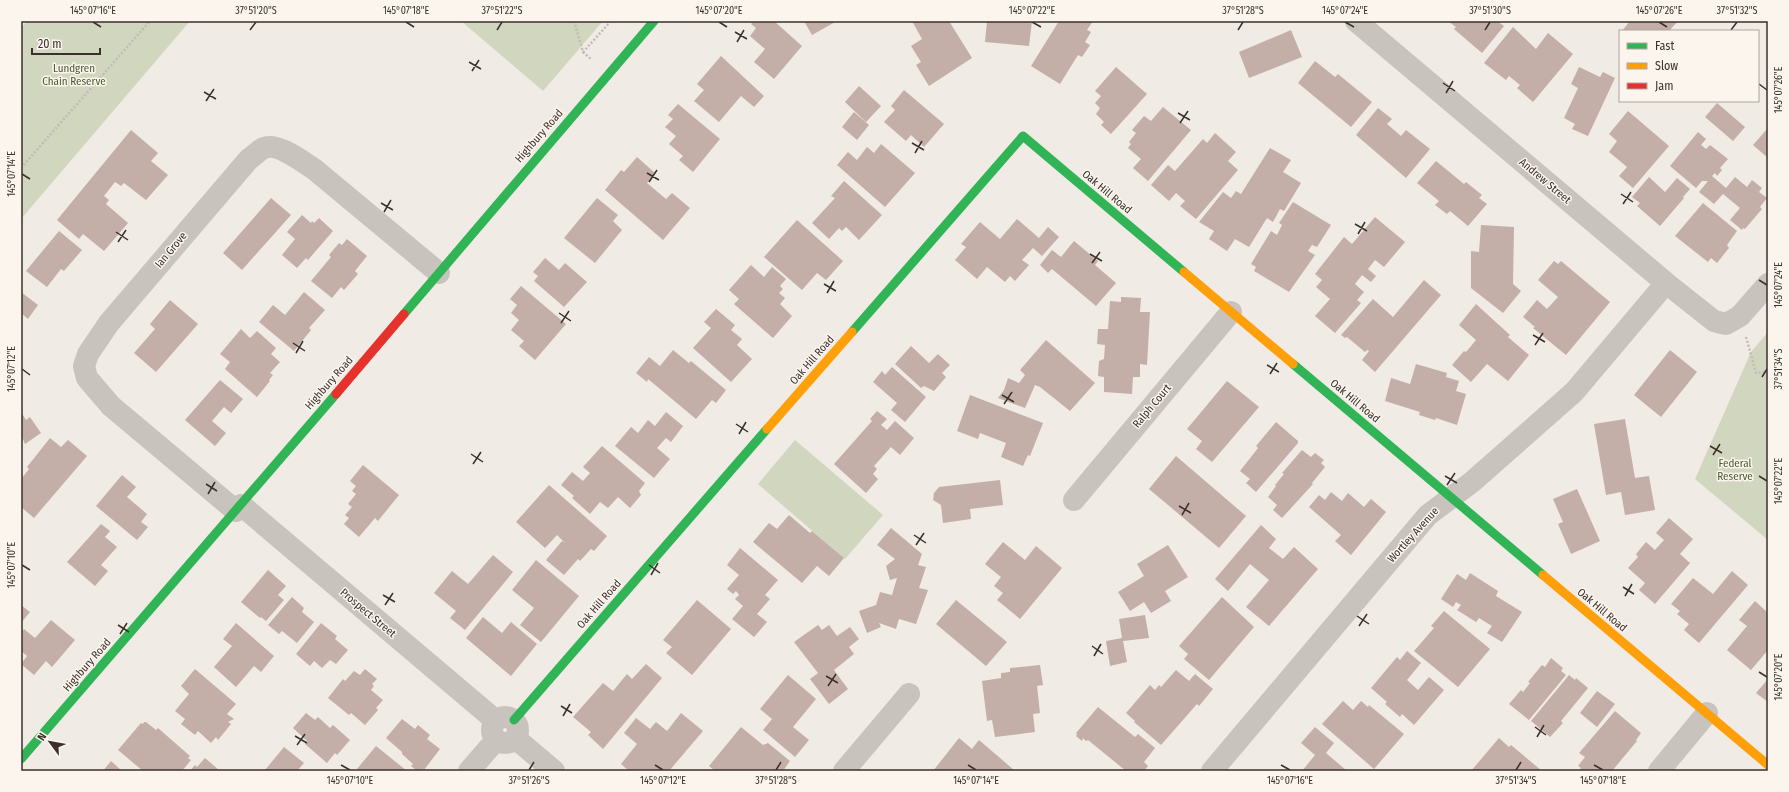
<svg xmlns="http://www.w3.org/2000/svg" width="1789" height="792" font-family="'Fira Sans Condensed',sans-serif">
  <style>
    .green { fill: #d1d6bf }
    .building { fill: #c3afa7 }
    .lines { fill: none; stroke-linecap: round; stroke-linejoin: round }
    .path { stroke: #c2bbb6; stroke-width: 2.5; stroke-dasharray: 2 2; stroke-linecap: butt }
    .street { stroke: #c9c3be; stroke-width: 22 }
    .fast { stroke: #30b455; stroke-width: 9 }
    .slow { stroke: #ff9f0a; stroke-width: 9 }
    .jam { stroke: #e5322d; stroke-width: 9 }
    .ticks { fill: none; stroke: #3b302b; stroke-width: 1.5 }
    .labels { text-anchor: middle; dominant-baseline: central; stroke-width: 3; stroke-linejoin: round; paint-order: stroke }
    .park-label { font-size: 11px; fill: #4a5a2e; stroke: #fbf5ee }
    .street-label { font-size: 11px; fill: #3b302b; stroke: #fbf5ee }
    .neatline { fill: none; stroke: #3b302b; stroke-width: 1.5 }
    .ticks-label { font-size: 10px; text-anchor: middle; fill: #3b302b }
  </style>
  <rect width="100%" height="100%" fill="#f0ebe5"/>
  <path class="green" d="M27,21H190L21,219V28Z
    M461,21H603L543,91Z
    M1768,332V540L1695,479L1751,352Z
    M795,440L883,515L845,559L758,484Z"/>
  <path class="building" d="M754,21H774L802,46L774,79L754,62L765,49L750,36L756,28L751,24Z
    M804,21H837L812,35Z
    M912,21H949L972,58L929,86L916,65L921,62L911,46L922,39Z
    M987,21H1032L1029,46L985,42Z
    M1059,21H1093L1087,30L1091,32L1085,42L1090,45L1082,57L1078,55L1060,84L1031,66Z
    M1448,21H1497L1504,26L1482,53L1454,29L1456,27Z
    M1630,21H1678L1669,31H1622Z
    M1513,27L1536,49L1548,33L1573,54L1533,102L1517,88L1520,85L1509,76L1506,80L1484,63Z
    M1291,30L1302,57L1249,78L1239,52Z
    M721,56L764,96L754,107L741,96L719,122L694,101L704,90L697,84Z
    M1315,61L1335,77L1338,74L1372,102L1351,127L1298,83Z
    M1116,67L1147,94L1111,134L1101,125L1104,122L1096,114L1100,108L1095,103L1101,96L1095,91Z
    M1579,67L1600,77L1603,72L1615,78L1588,136L1572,129L1575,124L1564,118L1578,88L1571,84Z
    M859,86L881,106L866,122L845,102Z
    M904,90L944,124L924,147L911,135L906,141L884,122L895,110L891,106Z
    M1717,103L1745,127L1733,141L1705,117Z
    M678,104L720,139L693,172L679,160L683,156L669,144L676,136L665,127L673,119L668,115Z
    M1163,107L1191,130L1148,181L1133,168L1141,159L1128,148L1131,144L1129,142L1136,133L1132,130L1144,116L1151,121Z
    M1378,108L1392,119L1387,124L1401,136L1406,130L1430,149L1406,178L1356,135Z
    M1628,111L1669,146L1633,188L1619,176L1627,167L1609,152L1617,141L1609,134Z
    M854,112L869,125L857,140L842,127Z
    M1768,128V158L1753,145Z
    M131,130L158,153L151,161L168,175L146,200L124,183L121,186L115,182L104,196L109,200L106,204L128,223L104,251L83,234L79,239L57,220Z
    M1698,132L1706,139L1701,145L1706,149L1710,145L1728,159L1720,168L1722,170L1717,176L1715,173L1712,176L1726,188L1735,177L1747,187L1752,180L1762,188L1759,192L1767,198L1760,207L1762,209L1745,229L1743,228L1742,230L1730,220L1740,208L1723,194L1714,204L1699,192L1708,181H1702L1696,188L1670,166Z
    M1215,133L1236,152L1228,161L1238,170L1196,219L1180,206L1185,201L1176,193L1169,201L1151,185L1168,165L1175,171L1203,139L1207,143Z
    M881,144L915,173L885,207L837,165L848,152L857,160L867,147L874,153Z
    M1270,148L1291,160L1283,172L1301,183L1284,211L1280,209L1273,222L1267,218L1249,247L1235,239L1227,251L1209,239L1214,231L1199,222L1223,192L1231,198L1236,191L1241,194Z
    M637,157L655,173L647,183L666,199L672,193L690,208L663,240L605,190L621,170L624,172Z
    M1436,161L1464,184L1466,182L1482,195L1479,198L1487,204L1468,226L1450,211L1447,214L1435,205L1439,201L1417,183Z
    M1649,177L1665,192L1677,178L1690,189L1683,197L1684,198L1660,226L1637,206L1640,203L1632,197Z
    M844,181L882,215L859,240L846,227L842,231L839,228L829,239L812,223L835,198L831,196Z
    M271,198L291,215L242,270L223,253Z
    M597,198L618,215L613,221L622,230L595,263L564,238Z
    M1293,202L1331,225L1317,247L1312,245L1308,251L1315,255L1289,292L1254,271L1256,267L1251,264L1271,231L1277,235L1282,225L1279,223Z
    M1703,203L1737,231L1727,245L1729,248L1717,263L1711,258L1708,262L1675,236Z
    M302,215L311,223L312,221L314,223L319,218L333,231L308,260L306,258L297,268L282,255L295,239L287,232Z
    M1375,217L1405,242L1384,267L1375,260L1368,269L1376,276L1371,282L1362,275L1355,284L1364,292L1357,300L1361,303L1335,333L1315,316L1330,299L1316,287L1322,280L1315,274L1344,237L1352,244Z
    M1017,219L1039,238L1048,227L1059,237L1042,256L1033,248L1022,260L1029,265L1015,281L1010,276L1005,282L987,267L977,279L955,260L966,247L961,244L980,222L1000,239Z
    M797,220L843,261L826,280L817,273L802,290L764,257Z
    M1481,225L1514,227L1513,284L1521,291L1503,313L1471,288V251L1479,252Z
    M59,231L82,250L64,271L61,269L47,287L26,271Z
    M347,239L367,256L355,271L358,274L344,290L341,287L332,298L311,281L331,257L329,255L339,243L342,245Z
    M1074,241L1098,261L1095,265L1116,283L1096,306L1052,269L1048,273L1040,265L1052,250L1061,257Z
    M545,258L559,270L565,263L587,282L564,307L534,281L538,276L533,272Z
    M1554,261L1558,264L1561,261L1610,302L1566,355L1533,328L1535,327L1523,317L1537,300L1547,309L1558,297L1538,280Z
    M751,265L764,277L772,267L786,279L780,286L783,289L779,293L785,298L780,304L792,316L773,338L734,304L739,299L729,290Z
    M1424,280L1441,295L1375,372L1362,360L1369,351L1367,350L1365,352L1347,337L1345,338L1341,335L1373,299L1393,317Z
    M521,286L566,324L535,360L519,346L524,341L511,330L519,320L511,313L517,305L510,299Z
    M21,292L38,305L28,319L21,313Z
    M304,292L325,310L309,328L311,330L294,351L259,322L273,305L285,315Z
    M1121,297L1141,298L1140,312H1150L1147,365L1140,364V377H1133L1132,394L1104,392V377L1098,376L1099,361L1104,359L1105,345L1097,344L1098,329H1108L1110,301L1121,302Z
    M170,300L198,324L156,372L134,353L155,329L150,324Z
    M1476,304L1510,335L1508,337L1529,355L1508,381L1487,364L1471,382L1452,365L1464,351L1466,352L1476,340L1459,325Z
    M716,309L735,325L731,330L742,339L737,345L752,359L731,382L693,348L711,328L704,322Z
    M241,329L250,338L257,331L276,348L271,354L280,362L270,373L273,375L269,380L270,381L257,397L225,369L230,362L220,354Z
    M1046,340L1095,383L1070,411L1040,387L1035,385L1025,408L998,398L1004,390L1008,378L1019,383L1025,375L1020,370Z
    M911,346L929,363L938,354L950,365L942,373L946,377L934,391L924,386L921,388L895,364Z
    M673,350L689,363L691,361L726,390L716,403L712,400L696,419L648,379L647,382L636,373L649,357L660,366Z
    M1670,350L1697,372L1661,417L1634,395Z
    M1416,364L1447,373L1446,377L1459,381L1456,391L1466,394L1457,425L1436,418L1435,420L1419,415L1420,412L1385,401L1391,378L1410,384Z
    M892,367L926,397L905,422L891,410L897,403L873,382L882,371L885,375Z
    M220,380L243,399L231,413L224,407L212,421L226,433L215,446L185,420Z
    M1227,381L1259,407L1212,462L1196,449L1202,441L1187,429Z
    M970,395L1043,423L1030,456L1028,455L1023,466L1001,457L1006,443L980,433L978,439L957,431Z
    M877,411L887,419L881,425L887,430L895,421L914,438L900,455L891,447L874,466L877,469L873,474L878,479L866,493L834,464L872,421L870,419Z
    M21,412L26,420L30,417L41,433L25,444L23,439L21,441Z
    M666,412L683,426L671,442L666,438L657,448L670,459L654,478L615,446L631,427L638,433L648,420L655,426Z
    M1625,419L1635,478L1649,476L1655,510L1625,515L1621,492L1606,495L1594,424Z
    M1276,422L1298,441V443L1256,492L1246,483L1250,479L1240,471L1258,448L1256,446Z
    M50,438L61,447L68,440L87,456L34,518L21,507V479L29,469L27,467Z
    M602,446L645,483L639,491L641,495L630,508L618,497L608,508L600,502L590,514L572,498L574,496L561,485L572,472L583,481L590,473L583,467Z
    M1302,450L1311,457L1315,453L1324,460L1321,463L1325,467L1312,483L1313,484L1282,518L1273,510L1277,505L1268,497L1276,486L1275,485L1284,474L1282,473Z
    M1176,456L1246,516L1219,548L1149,489Z
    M363,465L399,495L378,521L375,518L359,537L344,524L349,518L345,515L352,507L348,504L356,494L352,491L356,486L350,481Z
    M122,475L136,487L127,497L147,514L141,522L148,527L137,540L96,506Z
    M1000,480L1003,505L970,509L971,519L943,523L941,505L933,500L934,493L939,487Z
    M549,485L607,536L594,551L591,549L580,561L578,559L564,575L546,560L562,541L565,543L557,535L545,548L516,522Z
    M1577,489L1600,541L1571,554L1558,524L1563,522L1553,499Z
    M1331,492L1342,501L1348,493L1364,507L1371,499L1386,512L1351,555L1335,541L1341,535L1309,507L1319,495L1325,500Z
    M789,515L810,533L812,531L844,558L829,576L817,566L802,583L753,542L769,523L777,529Z
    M1669,518L1693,539L1680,554L1690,563L1655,604L1639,590L1645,583L1628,568L1638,557L1636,554L1646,542L1655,550L1664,540L1656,533Z
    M101,524L110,531L105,537L117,547L101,565L108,571L95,586L67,562Z
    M1261,525L1276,539L1269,548L1283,559L1294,547L1318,569L1269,626L1246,607L1269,580L1250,564L1228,591L1215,579Z
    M891,528L922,554L918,565L926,567L919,588L928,590L916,624L899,619L896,629L879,623L881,627L867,633L859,611L876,605L880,592L892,595L897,578L890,580L886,566L895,559L877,545Z
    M1003,542L1025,560L1036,546L1062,568L1020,619L997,600L1003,593L994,586L1001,577L985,564Z
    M1168,545L1188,577L1165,591L1171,601L1151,613L1144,602L1130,611L1118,592L1144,576L1137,564Z
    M740,548L778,580L765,595L770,599L757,614L767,622L754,637L732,619L743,606L735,599L739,595L736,591L733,594L727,589L739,575L727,565Z
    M493,555L513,572L465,630L450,618L456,611L434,593L452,571L468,584Z
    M536,560L579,596L541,642L520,625L534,608L512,590Z
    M268,570L286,586L278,595L284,600L266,621L261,617L260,618L241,602Z
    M1732,571L1748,585L1699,643L1684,630L1689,624L1677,614L1680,611L1671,604L1693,578L1713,594Z
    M1470,573L1498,591L1496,596L1522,612L1502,642L1487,633L1492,626L1479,618L1476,622L1457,610L1461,605L1456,602L1453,607L1441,599L1457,574L1466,580Z
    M292,597L304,608L302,612L314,622L297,643L282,631L279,634L268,625Z
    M1222,597L1254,627L1209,680L1184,659L1188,654L1179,646Z
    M697,600L731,629L692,675L666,653L672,647L663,640Z
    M956,600L1007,642L986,666L936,624Z
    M1755,601L1767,612L1766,613L1768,615V650L1751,670L1727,650L1747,626L1739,620Z
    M21,605L30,612L21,623Z
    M1444,611L1490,649L1458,687L1414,651L1434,628L1431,626Z
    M1145,615L1149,638L1123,641L1127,662L1110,666L1106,641L1122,638L1119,619Z
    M483,617L502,633L511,622L537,644L511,676L466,638Z
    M51,620L75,640L52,667L46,661L34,675L21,664L27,656L21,651V633L24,629L35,638Z
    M236,623L274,656L261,672L254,666L236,687L214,667L232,646L223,639Z
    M321,623L337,636L335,639L348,650L336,664L330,660L322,668L314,661L310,666L296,654Z
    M818,625L822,630L829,625L837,636L850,627L859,639L849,647L854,654L834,670L848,689L829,704L810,679L818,673L794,642Z
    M1407,651L1421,663L1407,680L1418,690L1429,677L1444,690L1414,725L1402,714L1400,717L1385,704L1387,702L1371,688L1397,657L1400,660Z
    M1551,658L1563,668L1561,671L1566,675L1529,720L1509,704L1521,690L1523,692L1530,683L1528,682L1542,665L1545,667Z
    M646,664L662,678L603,749L588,735L591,732L573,717L603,683L613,691L627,674L632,679Z
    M1040,665L1043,685L1037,686L1040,713L1033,714L1035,732L995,737L992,720L987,721L982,681L1001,678V673L1010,672V668Z
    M195,669L236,704L227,714L234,719L228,722L231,724L218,740L216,737L211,743L198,731L195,735L181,724L185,719L175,711L189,694L181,686Z
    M365,669L377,679L372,684L374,686L371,690L383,700L376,708L378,710L365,725L351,713L349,715L328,698L343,679L345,681L354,671L360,675Z
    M1176,670L1189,681L1195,674L1213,689L1199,706L1197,704L1161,745L1134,722L1135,721L1126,713L1150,685L1155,690L1159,685L1161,687Z
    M788,675L816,699L793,727L809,740L795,757L763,730L772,719L760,709Z
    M1569,675L1575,680L1576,678L1588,688L1561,721L1563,723L1550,737L1531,721Z
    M1768,679V702L1756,693Z
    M1597,691L1615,704L1597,727L1580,713Z
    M1343,701L1353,710L1361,701L1368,707L1369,705L1404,734L1374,769L1322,724Z
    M1098,707L1135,737L1138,734L1155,748L1144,762L1148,766L1144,771H1126L1088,740L1086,741L1083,738L1082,741L1076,736L1077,734L1076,733Z
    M1615,711L1641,733L1636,740L1637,741L1612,771H1578L1581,768L1578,766L1585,757L1579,753Z
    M306,713L315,720L318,717L330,728L333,725L350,740L337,755L335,753L327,763L305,744L307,741L293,728Z
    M681,713L703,731L669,771H629L621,764L637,744L624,733L636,718L650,729L656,722L667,731Z
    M402,719L415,729L418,725L430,735L427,739L440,749L424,770L422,769L417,771L411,766L413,764L402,754V752L386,738Z
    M144,722H146L156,730L158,728L190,756L188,758L191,760L182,771H143L118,750L141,723L143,724Z
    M741,727L763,745L768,743L790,761L783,771H715L709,766Z
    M1315,727L1334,743L1326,753L1347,771H1302L1315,755L1301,743Z
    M959,738L972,749L979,740L1014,770L1013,771H933Z
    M1499,738L1509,747L1511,745L1542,771H1471Z
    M376,746L407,771H360L357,769Z
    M284,747L304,763L297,771H267L265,770Z
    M205,758L220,771H190L195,765L197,767Z
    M111,761L122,771H103Z"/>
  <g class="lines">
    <path class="path" d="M574,21L583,52L611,21
      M583,52L592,60
      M21,168L150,21
      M1746,337L1756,373L1768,372"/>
    <path class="street" d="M1356,21L1666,283L1714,321L1726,324L1740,316L1768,284
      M1074,500L1231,312
      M241,505L495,720
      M236,511L111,406L87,378L84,366L88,354L109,323L249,159C254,156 259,150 264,148C277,142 303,162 314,169L439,273
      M492 730a13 13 0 1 1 26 0a13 13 0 1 1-26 0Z
      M515,738L554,771
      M469,771L496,740
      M844,771L909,694
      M1212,771L1428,515L1472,482L1574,392L1666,283
      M1659,771L1707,713"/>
    <path class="fast" d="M404,314L654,21
      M852,332L1023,136L1184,272
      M1293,364L1543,575
      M514,720L767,429
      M21,759L336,394"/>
    <path class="slow" d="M1184,272L1293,364
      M767,429L852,332
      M1543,575L1768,765"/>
    <path class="jam" d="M336,394L404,314"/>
  </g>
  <path class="ticks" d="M93,22L101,27M406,22L414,27M719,22L727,27M1032,22L1041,27M1345,22L1354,27M1659,22L1667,27M250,30L256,22M497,30L502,22M1238,30L1243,22M1485,30L1490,22M1731,30L1737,22M735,32L747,39M737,42L744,30M469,62L481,69M472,71L479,60M1443,83L1455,91M1759,84L1767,90M204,92L216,99M1446,93L1453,81M206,101L214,89M1178,113L1190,120M1180,123L1188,111M912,143L924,150M915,153L922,141M647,173L659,180M22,174L30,179M649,182L657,170M1621,194L1633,202M381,203L393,210M1623,204L1631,192M384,212L391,200M1355,224L1367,231M116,232L128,240M1358,234L1365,222M118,242L126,230M1090,254L1102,261M1092,263L1100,252M1759,280L1767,285M824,284L836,291M827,293L834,281M559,313L571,321M561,323L569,311M1533,335L1545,342M293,343L305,351M1535,345L1543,333M296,353L303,341M1267,365L1279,372M22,369L30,375M1270,374L1277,363M1762,377L1767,369M1002,395L1014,402M1004,404L1012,392M736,424L748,432M739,434L746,422M1710,446L1722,453M471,454L483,462M1713,455L1720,444M473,464L481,452M1445,476L1457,483M1759,476L1767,481M206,484L217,491M1447,485L1455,473M208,494L215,482M1179,506L1191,513M1182,515L1189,503M914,535L926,543M916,545L924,533M22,565L30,570M649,565L660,573M651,575L658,563M1623,587L1634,594M383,595L395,602M1625,596L1632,584M385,605L393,593M1357,616L1369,624M118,625L129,632M1359,626L1367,614M120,634L127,623M1092,646L1103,654M1094,656L1101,644M1759,672L1767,677M826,676L838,683M828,686L836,674M561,706L572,713M563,716L570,704M1535,727L1546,735M295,736L307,743M1537,737L1544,725M297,745L305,734M341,765L350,770M655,765L663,770M968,765L976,770M1281,765L1290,770M1594,765L1603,770M529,770L534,762M776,770L781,762M1516,770L1521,762"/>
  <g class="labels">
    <g class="park-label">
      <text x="74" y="68">Lundgren<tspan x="74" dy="13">Chain Reserve</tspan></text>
      <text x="1735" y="463">Federal<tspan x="1735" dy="13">Reserve</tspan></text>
    </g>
    <g class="street-label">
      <text transform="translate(539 136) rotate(-49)">Highbury Road</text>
      <text transform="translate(1545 181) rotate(40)">Andrew Street</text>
      <text transform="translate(1107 192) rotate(40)">Oak Hill Road</text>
      <text transform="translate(171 250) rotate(-50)">Ian Grove</text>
      <text transform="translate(812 360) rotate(-49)">Oak Hill Road</text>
      <text transform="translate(329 383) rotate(-49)">Highbury Road</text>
      <text transform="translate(1355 401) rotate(40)">Oak Hill Road</text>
      <text transform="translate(1152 406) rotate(-50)">Ralph Court</text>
      <text transform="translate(1413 535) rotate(-48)">Wortley Avenue</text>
      <text transform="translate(599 604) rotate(-49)">Oak Hill Road</text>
      <text transform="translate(1602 610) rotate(40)">Oak Hill Road</text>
      <text transform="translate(368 613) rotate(40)">Prospect Street</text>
      <text transform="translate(87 665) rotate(-49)">Highbury Road</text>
    </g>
  </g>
  <rect width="1789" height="792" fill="none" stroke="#fbf5ee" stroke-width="44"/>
  <rect x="1619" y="30" width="140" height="72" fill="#fbf5ee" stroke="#aea6a0"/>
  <rect x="1627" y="43" width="20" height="6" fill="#30b455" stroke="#aea6a0"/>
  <text x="1655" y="50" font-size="12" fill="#3b302b">Fast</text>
  <rect x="1627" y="63" width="20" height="6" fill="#ff9f0a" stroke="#aea6a0"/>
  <text x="1655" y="70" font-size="12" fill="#3b302b">Slow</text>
  <rect x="1627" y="83" width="20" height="6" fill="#e5322d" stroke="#aea6a0"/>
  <text x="1655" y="90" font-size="12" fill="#3b302b">Jam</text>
  <g transform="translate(50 742) rotate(302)" stroke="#fbf5ee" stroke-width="3" paint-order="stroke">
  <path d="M0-3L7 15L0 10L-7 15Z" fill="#3b302b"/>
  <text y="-6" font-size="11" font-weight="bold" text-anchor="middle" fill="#3b302b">N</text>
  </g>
  <path d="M32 48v6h68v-6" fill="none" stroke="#3b302b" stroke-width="2"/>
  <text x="38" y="48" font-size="12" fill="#3b302b" stroke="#fbf5ee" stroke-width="3" paint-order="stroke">20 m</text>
  <rect x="22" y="22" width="1745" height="748" class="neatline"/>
  <g class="ticks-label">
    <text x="93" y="14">145°07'16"E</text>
    <text x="256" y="14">37°51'20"S</text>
    <text x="406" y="14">145°07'18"E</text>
    <text x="502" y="14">37°51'22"S</text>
    <text x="719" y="14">145°07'20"E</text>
    <text x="1032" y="14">145°07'22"E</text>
    <text x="1243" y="14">37°51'28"S</text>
    <text x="1345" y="14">145°07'24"E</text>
    <text x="1490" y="14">37°51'30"S</text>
    <text x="1659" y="14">145°07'26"E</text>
    <text x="1737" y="14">37°51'32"S</text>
    <text transform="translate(1778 90) rotate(-90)" y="4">145°07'26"E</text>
    <text transform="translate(11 174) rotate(-90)" y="4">145°07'14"E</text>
    <text transform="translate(1778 285) rotate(-90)" y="4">145°07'24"E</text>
    <text transform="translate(1778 369) rotate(-90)" y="4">37°51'34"S</text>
    <text transform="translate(11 369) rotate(-90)" y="4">145°07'12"E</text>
    <text transform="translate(1778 481) rotate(-90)" y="4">145°07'22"E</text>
    <text transform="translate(11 565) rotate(-90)" y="4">145°07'10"E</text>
    <text transform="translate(1778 677) rotate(-90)" y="4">145°07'20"E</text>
    <text x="350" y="784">145°07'10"E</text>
    <text x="529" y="784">37°51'26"S</text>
    <text x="663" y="784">145°07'12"E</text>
    <text x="776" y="784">37°51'28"S</text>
    <text x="976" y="784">145°07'14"E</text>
    <text x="1290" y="784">145°07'16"E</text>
    <text x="1516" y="784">37°51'34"S</text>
    <text x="1603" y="784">145°07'18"E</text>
  </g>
</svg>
